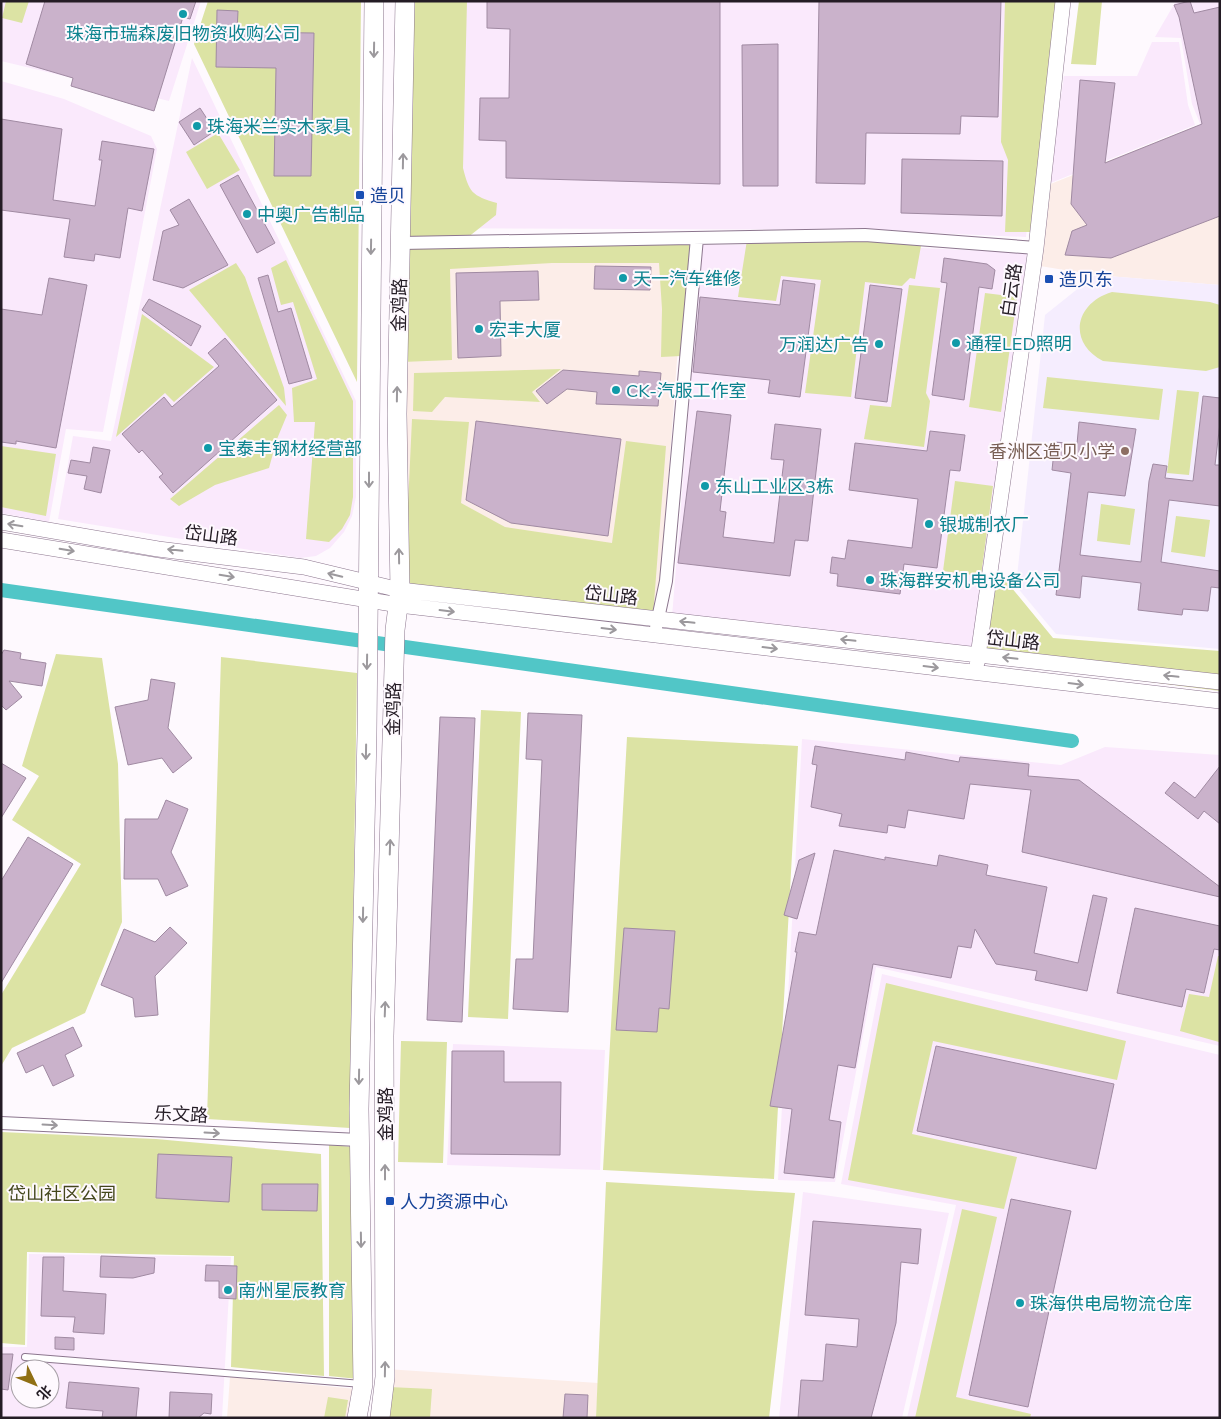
<svg xmlns="http://www.w3.org/2000/svg" width="1221" height="1419" font-family="Mulish,'Noto Sans SC',sans-serif">
  <style>
    .commercial { fill: #fcede8 }
    .built { fill: #fae9fc; fill-rule: evenodd }
    .education { fill: #f5edfe }
    .green { fill: #dce3a4 }
    .lines { fill: none; stroke-linecap: round; stroke-linejoin: round }
    .canal { stroke: #51c6c7; stroke-width: 14 }
    .building { fill: #cab2cb; stroke: #a08aa2 }
    .service-casing { stroke: #8c768e; stroke-width: 8 }
    .minor-casing { stroke: #8c768e; stroke-width: 14 }
    .tertiary-casing { stroke: #8c768e; stroke-width: 16 }
    .primary-casing { stroke: #8c768e; stroke-width: 20 }
    .service { stroke: #fff; stroke-width: 6 }
    .minor { stroke: #fff; stroke-width: 12 }
    .tertiary { stroke: #fff; stroke-width: 15 }
    .primary { stroke: #fff; stroke-width: 19 }
    .oneway { stroke: #9c999d }
    .culture-dot { fill: #0f9aa8; stroke: #fef9fe; stroke-width: 2 }
    .transit-dot { fill: #1a4fb4; stroke: #fef9fe; stroke-width: 2 }
    .education-dot { fill: #8d6e63; stroke: #fef9fe; stroke-width: 2 }
    .labels { text-anchor: middle; dominant-baseline: central; stroke-width: 4; stroke-linejoin: round; paint-order: stroke }
    .culture-label { font-size: 18px; fill: #0d838f; stroke: #fef9fe; text-anchor: start }
    .transit-label { font-size: 18px; fill: #164399; stroke: #fef9fe; text-anchor: start }
    .street-label { font-size: 18px; fill: #241c25; stroke: #fef9fe }
    .education-label { font-size: 18px; fill: #785e54; stroke: #fef9fe; text-anchor: end }
    .park-label { font-size: 18px; fill: #44471c; stroke: #fef9fe }
  </style>
  <rect width="100%" height="100%" fill="#fef9fe"/>
  <path class="commercial" d="M1196,126L1213,161L1220,159V285L1095,275L1034,265L1043,187Z
    M685,251L658,619L398,594L411,260Z
    M386,1369L598,1383L596,1418H380Z
    M230,1377L356,1389L352,1418H227Z"/>
  <path class="built" d="M1,1H201L169,101L1,61Z
    M418,1H1051L1026,237L865,230L412,228Z
    M1176,1H1220V159L1215,160L1192,104L1181,38L1155,37Z
    M1152,42H1179L1188,105L1195,125L1048,184L1064,76H1137Z
    M192,58L356,401V497L352,516L344,532L330,548L316,556L300,558L58,519L73,436L111,441Z
    M1,81L64,99L151,136L157,149L103,432L66,429L49,522L1,513Z
    M836,244L1027,253L972,655L672,617L702,245Z
    M802,739L1061,765L1105,747L1220,755V1046L876,967L835,1182L778,1180Z
    M882,974L1220,1055V1418H907L956,1205L841,1184Z
    M453,1044L605,1050L600,1170L447,1165Z
    M803,1192L949,1213L902,1418H779Z
    M29,1254L231,1257L222,1418H1V1347H27ZM20,1369H50V1399H20Z"/>
  <path class="education" d="M1095,275L1220,285V649L1056,634L1016,586L1045,315Z"/>
  <path class="green" d="M6,1H29L22,23L2,18Z
    M208,1H361L357,382L194,44Z
    M411,1H467L463,168C469,192 472,196 497,203L496,215L467,238H407Z
    M1005,1H1059L1033,232H1005L1008,160L1001,142Z
    M1079,1H1102L1096,65L1071,64Z
    M218,133L240,170L207,189L186,152Z
    M747,240H865L921,246L915,279L910,278L902,286L865,282L851,397L805,393L821,280L781,276L776,301L738,297Z
    M690,244L681,356L661,357L662,309L659,263H552L450,269L452,360L402,362L406,249Z
    M286,260L353,401V497L350,515L342,529L329,542L306,539L315,422H294L292,388L317,379L293,302L281,305L271,268Z
    M236,263L245,277L284,388L286,406L189,290Z
    M909,285L940,288L926,393L930,401L924,447L864,439L870,405L891,407Z
    M1112,292L1210,302L1220,305V367L1206,371L1103,361C1067,342 1075,303 1112,292Z
    M985,293L1017,297L1001,412L969,407Z
    M142,314L214,367L174,402L165,393L116,437Z
    M561,369L532,392L540,402L445,397L432,412L413,411L414,373Z
    M1047,377L1163,389L1159,420L1043,408Z
    M1177,390L1199,392L1189,475L1167,473Z
    M279,405L287,415L277,439L269,468L215,485L179,506L170,499Z
    M412,419L469,422L461,503L505,527L612,543L626,441L666,446L653,616L404,592Z
    M1,446L56,454L46,516L1,507Z
    M955,481L993,486L981,576L943,571Z
    M1101,504L1135,509L1130,545L1097,541Z
    M1176,516L1210,520L1205,557L1171,552Z
    M993,565L1053,638L1220,651V691L980,660Z
    M56,654L102,658L118,764L122,922L85,1013L12,1048L1,1066V995L81,864L12,820L39,776L22,766Z
    M221,657L357,673L350,1128L207,1119Z
    M481,710L521,712L508,1019L468,1017Z
    M627,737L798,746L774,1179L603,1170Z
    M1218,956H1220L1219,1042L1180,1031L1189,994L1209,997Z
    M886,983L1126,1041L1117,1080L933,1041L912,1134L1017,1157L1004,1209L848,1180Z
    M401,1041L447,1042L443,1163L398,1162Z
    M1,1132L156,1139L321,1154L324,1376L231,1367L234,1256L27,1252L25,1345L1,1343Z
    M329,1145L354,1147L358,1379L329,1376Z
    M606,1182L795,1193L769,1418H596Z
    M962,1209L997,1217L956,1397L1031,1414L1030,1418H915Z
    M389,1387L432,1389L430,1418H387Z
    M328,1397L348,1400L345,1418H324Z"/>
  <g class="lines">
    <path class="canal" d="M1,590L1072,741"/>
  </g>
  <path class="building" d="M45,1H196L190,19L183,17L154,111L71,86L73,78L26,64Z
    M487,1H720V184L506,178V141L479,140L480,98H509L510,29L487,28Z
    M819,1H1001L998,117L961,116L960,134L866,133L865,184L816,183Z
    M1190,1L1194,13L1220,7V216L1111,258L1065,255L1072,231L1087,225L1071,204L1080,80L1115,83L1105,163L1202,124L1179,17L1174,5Z
    M217,10L238,11L237,32L314,33L311,176H274L276,68L216,67Z
    M778,44V186H743L742,45Z
    M200,108L215,131L194,145L179,122Z
    M1,119L62,129L53,200L95,206L102,160H99L102,141L154,149L142,211L128,208L120,258L95,254L94,261L64,257L70,219L1,210Z
    M902,159L1003,161L1002,216L901,213Z
    M238,175L275,243L257,253L220,185Z
    M189,199L228,265L183,288L153,280L163,231L179,225L170,210Z
    M944,258L987,264L995,270L992,289L979,287L964,400L932,395L947,283L941,282Z
    M595,266L651,267L650,290L594,289Z
    M538,271L539,300L500,301L501,356L458,358L456,273Z
    M268,275L278,312L291,308L312,378L289,384L258,278Z
    M49,278L87,285L56,448L16,441V444L1,442V309L42,315Z
    M783,280L815,284L800,397L768,393L770,380L693,372L700,297L780,305Z
    M870,285L902,289L887,402L855,398Z
    M149,299L201,326L191,346L142,310Z
    M225,338L277,400L173,493L159,477L163,474L142,450L139,453L122,434L164,397L172,407L219,366L208,353Z
    M563,370L639,376V371L661,373L658,406L596,404L597,392L567,389L547,404L536,391Z
    M1203,396L1220,398V423L1215,465H1220V506L1169,500L1161,562L1220,571V588L1211,587L1208,611L1183,609L1182,615L1138,610L1141,583L1082,576L1080,598L1056,595L1071,473L1052,470L1055,442L1077,444L1079,422L1136,429L1125,496L1088,492L1080,555L1141,562L1149,481L1153,464L1167,466L1165,478L1193,481Z
    M697,411L731,415L720,511L726,512L723,537L774,543L784,460L771,459L775,424L821,429L808,541L795,540L790,576L678,563Z
    M476,421L621,439L608,536L511,523L466,500Z
    M930,431L965,435L960,471L950,470L937,568L904,564L900,594L837,586L838,574L830,573L832,557L845,559L848,540L912,548L918,499L849,490L855,443L927,451Z
    M93,447L110,450L101,493L84,489L87,476L68,473L71,460L90,463Z
    M4,650L21,653L20,659L46,663L42,686L9,681L22,697L6,710L1,705V655Z
    M151,679L175,683L168,728L192,758L173,773L162,758L128,765L115,707L148,700Z
    M528,713L582,715L568,1012L513,1009L516,959H533L542,760L526,759Z
    M440,717L475,718L462,1022L427,1020Z
    M815,746L905,760L906,752L959,762L960,757L1029,764L1028,776L1079,780L1220,887V897L1022,852L1031,790L970,784L964,819L908,810L905,828L888,825L887,833L839,826L842,814L811,807L817,765L812,764Z
    M1,763L26,778L1,818Z
    M1220,766V824L1204,811L1198,819L1165,793L1174,782L1195,798Z
    M166,800L188,809L171,852L188,886L166,896L158,879H124L125,819H158Z
    M28,837L73,864L1,983V881Z
    M834,850L885,860V857L937,866L939,855L988,865L986,875L1047,887L1034,953L1078,963L1093,895L1107,898L1087,991L1035,980L1037,971L996,964L975,929L971,948L958,946L951,978L873,964L855,1068L838,1065L829,1120L841,1122L834,1178L784,1173L792,1109L770,1106L797,952H795L799,932L816,935Z
    M815,853L797,919L784,915L799,860Z
    M1135,908L1220,926V950L1214,949L1204,993L1186,989L1182,1007L1117,993Z
    M170,927L187,943L155,976L158,1015L135,1017L133,998L101,985L124,929L155,942Z
    M624,928L675,931L669,1009L659,1008L657,1032L616,1030Z
    M73,1027L82,1046L65,1055L74,1076L53,1086L43,1065L26,1073L17,1053Z
    M936,1046L1114,1084L1096,1169L917,1131Z
    M452,1051H504V1082H561L560,1155L451,1154Z
    M158,1154L232,1157L229,1202L156,1198Z
    M262,1184H318L317,1211L262,1210Z
    M1011,1199L1071,1211L1028,1407L969,1395Z
    M813,1221L921,1229L918,1264L901,1262L896,1323L871,1418H798L801,1380L823,1381L826,1344L857,1347L859,1319L805,1315Z
    M101,1256L155,1258L154,1273L133,1278L100,1277Z
    M43,1257H64L63,1291L106,1294L104,1334L73,1332L75,1317L41,1316Z
    M206,1265L237,1266L236,1299L219,1298V1281H205Z
    M55,1337L74,1338V1350L55,1349Z
    M1,1354H13L8,1390L1,1389Z
    M69,1382L139,1388L136,1418H102L103,1411L66,1408Z
    M170,1392L212,1394L211,1414L204,1413L198,1418H169Z
    M565,1394L588,1395L587,1418H563Z"/>
  <g class="lines">
    <defs>
      <path id="service" d="M25,1357L362,1384"/>
      <path id="minor" d="M401,243L865,235L1036,248
        M656,628L666,581L697,238
        M1,1123L359,1140"/>
      <path id="tertiary" d="M1,522L158,549L304,567L400,590L1220,682
        M1,540L399,605L1220,701
        M977,663L1036,248L1063,1"/>
      <path id="primary" d="M357,1418L363,1384L359,1109L367,733L374,1
        M380,1418L385,1377L384,1036L395,630L400,590L397,414L405,1"/>
    </defs>
    <use href="#service" class="service-casing"/>
    <use href="#minor" class="minor-casing"/>
    <use href="#tertiary" class="tertiary-casing"/>
    <use href="#primary" class="primary-casing"/>
    <use href="#service" class="service"/>
    <use href="#minor" class="minor"/>
    <use href="#tertiary" class="tertiary"/>
    <use href="#primary" class="primary"/>
  </g>
  <defs><path id="oneway-shaft" d="M-6 0H5M1.5-3L5.5 0L1.5 3" fill="none" stroke-width="1.6" stroke-linecap="round" stroke-linejoin="round" transform="scale(1.25)"/></defs>
  <g class="oneway">
    <use href="#oneway-shaft" transform="translate(374 50) rotate(91)"/>
    <use href="#oneway-shaft" transform="translate(403 161) rotate(-89)"/>
    <use href="#oneway-shaft" transform="translate(371 247) rotate(91)"/>
    <use href="#oneway-shaft" transform="translate(397 394) rotate(-89)"/>
    <use href="#oneway-shaft" transform="translate(369 480) rotate(90)"/>
    <use href="#oneway-shaft" transform="translate(15 525) rotate(-171)"/>
    <use href="#oneway-shaft" transform="translate(67 550) rotate(9)"/>
    <use href="#oneway-shaft" transform="translate(175 550) rotate(-174)"/>
    <use href="#oneway-shaft" transform="translate(399 556) rotate(-91)"/>
    <use href="#oneway-shaft" transform="translate(335 575) rotate(-166)"/>
    <use href="#oneway-shaft" transform="translate(227 576) rotate(9)"/>
    <use href="#oneway-shaft" transform="translate(447 611) rotate(7)"/>
    <use href="#oneway-shaft" transform="translate(687 622) rotate(-174)"/>
    <use href="#oneway-shaft" transform="translate(609 629) rotate(7)"/>
    <use href="#oneway-shaft" transform="translate(848 640) rotate(-174)"/>
    <use href="#oneway-shaft" transform="translate(770 648) rotate(7)"/>
    <use href="#oneway-shaft" transform="translate(1010 658) rotate(-174)"/>
    <use href="#oneway-shaft" transform="translate(367 662) rotate(91)"/>
    <use href="#oneway-shaft" transform="translate(931 667) rotate(7)"/>
    <use href="#oneway-shaft" transform="translate(1171 676) rotate(-174)"/>
    <use href="#oneway-shaft" transform="translate(1076 684) rotate(7)"/>
    <use href="#oneway-shaft" transform="translate(366 752) rotate(91)"/>
    <use href="#oneway-shaft" transform="translate(390 847) rotate(-88)"/>
    <use href="#oneway-shaft" transform="translate(363 915) rotate(91)"/>
    <use href="#oneway-shaft" transform="translate(385 1009) rotate(-88)"/>
    <use href="#oneway-shaft" transform="translate(359 1077) rotate(91)"/>
    <use href="#oneway-shaft" transform="translate(50 1125) rotate(3)"/>
    <use href="#oneway-shaft" transform="translate(212 1133) rotate(3)"/>
    <use href="#oneway-shaft" transform="translate(385 1172) rotate(-90)"/>
    <use href="#oneway-shaft" transform="translate(361 1240) rotate(89)"/>
    <use href="#oneway-shaft" transform="translate(385 1369) rotate(-89)"/>
  </g>
  <g class="culture-dot">
    <circle cx="183" cy="14" r="5"/>
    <circle cx="197" cy="126" r="5"/>
    <circle cx="247" cy="214" r="5"/>
    <circle cx="623" cy="278" r="5"/>
    <circle cx="479" cy="329" r="5"/>
    <circle cx="956" cy="343" r="5"/>
    <circle cx="879" cy="344" r="5"/>
    <circle cx="616" cy="390" r="5"/>
    <circle cx="208" cy="448" r="5"/>
    <circle cx="705" cy="486" r="5"/>
    <circle cx="929" cy="524" r="5"/>
    <circle cx="870" cy="580" r="5"/>
    <circle cx="228" cy="1290" r="5"/>
    <circle cx="1020" cy="1303" r="5"/>
  </g>
  <g class="transit-dot">
    <rect x="355" y="190" width="10" height="10" rx="2.5"/>
    <rect x="1044" y="274" width="10" height="10" rx="2.5"/>
    <rect x="385" y="1196" width="10" height="10" rx="2.5"/>
  </g>
  <circle class="education-dot" cx="1125" cy="451" r="5"/>
  <g class="labels">
    <g class="culture-label">
      <text x="183" y="33" text-anchor="middle">珠海市瑞森废旧物资收购公司</text>
      <text x="207" y="126">珠海米兰实木家具</text>
      <text x="257" y="214">中奥广告制品</text>
      <text x="633" y="278">天一汽车维修</text>
      <text x="489" y="329">宏丰大厦</text>
      <text x="966" y="343">通程LED照明</text>
      <text x="869" y="344" text-anchor="end">万润达广告</text>
      <text x="626" y="390">CK-汽服工作室</text>
      <text x="218" y="448">宝泰丰钢材经营部</text>
      <text x="715" y="486">东山工业区3栋</text>
      <text x="939" y="524">银城制衣厂</text>
      <text x="880" y="580">珠海群安机电设备公司</text>
      <text x="238" y="1290">南州星辰教育</text>
      <text x="1030" y="1303">珠海供电局物流仓库</text>
    </g>
    <g class="transit-label">
      <text x="370" y="195">造贝</text>
      <text x="1059" y="279">造贝东</text>
      <text x="400" y="1201">人力资源中心</text>
    </g>
    <g class="street-label">
      <text transform="translate(1011 290) rotate(-82)">白云路</text>
      <text transform="translate(399 305) rotate(-89)">金鸡路</text>
      <text transform="translate(211 535) rotate(7)">岱山路</text>
      <text transform="translate(611 595) rotate(6)">岱山路</text>
      <text transform="translate(1013 640) rotate(6)">岱山路</text>
      <text transform="translate(393 709) rotate(-89)">金鸡路</text>
      <text transform="translate(181 1114) rotate(3)">乐文路</text>
      <text transform="translate(385 1114) rotate(-90)">金鸡路</text>
    </g>
    <g class="education-label">
      <text x="1115" y="451">香洲区造贝小学</text>
    </g>
    <g class="park-label">
      <text x="62" y="1193">岱山社区公园</text>
    </g>
  </g>
  <rect width="1221" height="1419" fill="none" stroke="#241c25" stroke-width="5"/>
  <g transform="translate(35 1384) rotate(133)"><circle r="24" fill="#fef9fe" stroke="#a7a1a7"/>
  <path d="M0-4L9 19L0 12L-9 19Z" fill="#906f14"/>
  <text y="-8" font-size="14" font-weight="bold" text-anchor="middle" fill="#241c25">北</text>
  </g>
</svg>
